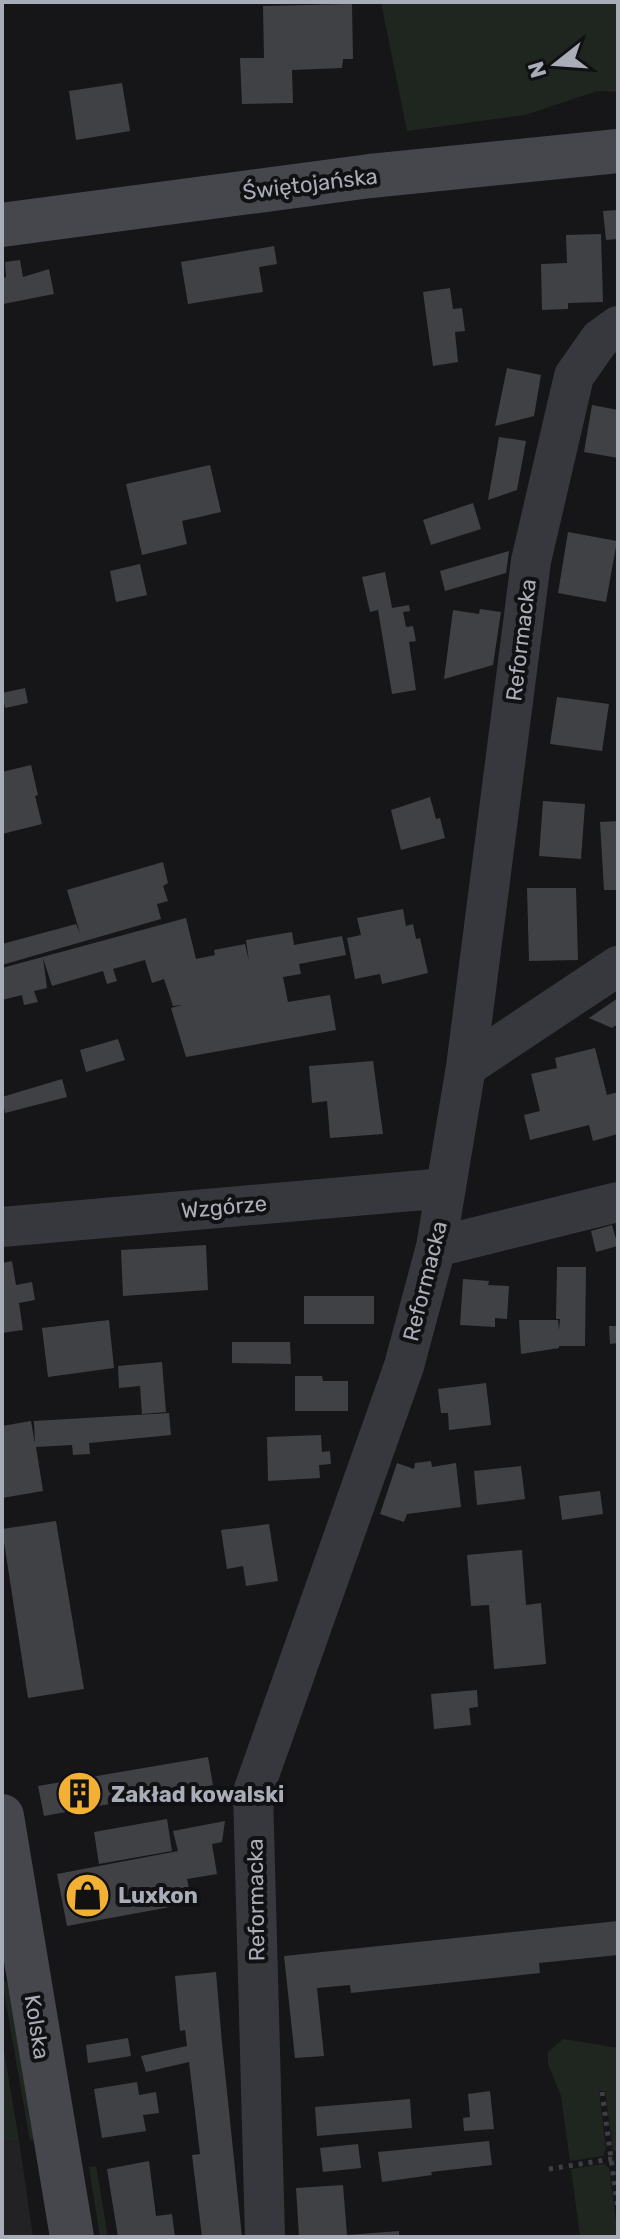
<svg xmlns="http://www.w3.org/2000/svg" width="620" height="2239" font-family="Rubik,sans-serif">
  <style>
    .built { fill: #222225 }
    .green { fill: #1e261f }
    .building { fill: #404145 }
    .lines { fill: none; stroke-linecap: round; stroke-linejoin: round }
    .path { stroke: #3d3f44; stroke-width: 5; stroke-dasharray: 4 6; stroke-linecap: butt }
    .street { stroke: #37383d; stroke-width: 40 }
    .secondary { stroke: #45474d; stroke-width: 44 }
    .labels { text-anchor: middle; dominant-baseline: central; stroke-width: 8; stroke-linejoin: round; paint-order: stroke }
    .street-label { font-size: 22px; fill: #a8adb8; stroke: #111113 }
    .poi-label { font-size: 22px; font-weight: bold; fill: #a8adb8; stroke: #111113; text-anchor: start }
  </style>
  <rect width="100%" height="100%" fill="#161618"/>
  <path class="built" d="M19,2140L33,2237H2V2143Z"/>
  <path class="green" d="M381,2H618V92L597,91L525,115L407,131Z
    M5,1980L11,1990L40,2138L30,2141L2,1981Z
    M2,2039L19,2140L2,2143Z
    M563,2039L618,2048V2153L613,2150L605,2091H599L606,2149L603,2156L570,2161L561,2096L548,2064V2052Z
    M604,2164L609,2168L618,2237H580L571,2169Z
    M96,2166L108,2237H100L89,2167Z"/>
  <path class="building" d="M352,4L353,59H343L342,68L292,70L293,103L242,104L240,58H264L263,6Z
    M122,83L130,131L76,140L69,91Z
    M618,210V239L606,240L603,211Z
    M601,234L603,302L568,303V309L542,310L541,264L567,263L566,235Z
    M274,246L277,264L259,267L263,292L188,304L181,262Z
    M20,260L23,277L49,269L54,294L3,304L2,278L6,277L5,262Z
    M450,288L453,309L462,308L465,331L455,332L458,362L433,366L423,292Z
    M507,368L541,375L534,416L495,426Z
    M592,405L618,410V458L584,452Z
    M499,437L526,441L517,490L488,500Z
    M210,465L221,512L182,521L187,544L142,555L126,484Z
    M473,503L481,529L431,545L423,520Z
    M568,532L617,541L606,602L558,593Z
    M509,551L506,573L445,591L440,571Z
    M140,564L147,595L116,602L110,571Z
    M385,572L392,608L409,605L410,611L403,612L406,627L413,626L416,641L409,642L416,690L392,694L378,610L370,612L362,577Z
    M480,609L501,612L493,665L444,679L453,610L479,614Z
    M25,688L28,703L5,708L2,693Z
    M557,697L609,704L602,751L550,744Z
    M31,765L38,795L35,796L42,824L2,834V772Z
    M430,797L436,819L440,818L445,838L401,850L391,810Z
    M543,801L585,804L581,859L539,856Z
    M618,821V890H604L600,822Z
    M163,862L168,883L163,886L168,901L157,904L161,919L2,965V944L76,924L80,933L67,890Z
    M527,888H576L578,960L529,961Z
    M403,909L406,926L413,924L416,939L420,938L428,973L382,984L380,974L355,979L347,938L361,935L357,918Z
    M186,918L196,959L215,955L214,950L245,944L249,961L246,940L292,932L294,945L342,936L346,955L299,964L301,974L283,977L288,1002L330,995L336,1030L186,1057L171,1008L182,1005L173,1006L164,979L152,983L145,960L113,969L117,981L107,984L103,971L52,986L43,958L47,988L34,991L38,1002L24,1005L22,995L2,1000V968Z
    M618,998V1024L612,1028L589,1018Z
    M118,1039L125,1060L86,1072L80,1050Z
    M595,1048L607,1095L618,1092V1134L593,1141L589,1125L530,1140L524,1115L540,1111L531,1074L557,1068L555,1058Z
    M373,1061L383,1134L330,1138L327,1101L312,1103L309,1066Z
    M62,1079L67,1097L5,1113L2,1097Z
    M612,1225L618,1246L596,1252L591,1231Z
    M206,1245L208,1290L123,1296L121,1250Z
    M12,1261L16,1285L32,1282L35,1300L19,1303L23,1330L2,1333V1263Z
    M557,1267H586L585,1346H559V1348L521,1354L519,1320H558L559,1330L560,1319H556Z
    M463,1279L489,1281L488,1285L509,1286L507,1319L495,1318V1327L460,1325Z
    M304,1296H374V1324H304Z
    M109,1320L114,1368L48,1377L42,1328Z
    M609,1326H618V1343L610,1344Z
    M232,1342H290L291,1364L232,1363Z
    M162,1362L166,1412L142,1414L140,1386L119,1388L118,1366Z
    M295,1376H322L323,1381H348V1411H295Z
    M486,1383L491,1425L449,1430L448,1413H441L438,1389Z
    M169,1413L171,1435L89,1443L90,1454L73,1455L72,1445L36,1447L43,1491L2,1498V1426L31,1421L35,1444L34,1421Z
    M321,1435L322,1452L330,1451L331,1464L319,1465L320,1478L268,1481L267,1437Z
    M431,1461L432,1467L456,1463L461,1507L407,1514L404,1522L380,1514L397,1463L414,1469L415,1463Z
    M521,1466L525,1499L477,1505L474,1471Z
    M600,1491L603,1514L562,1520L559,1496Z
    M56,1521L84,1689L28,1698L2,1529Z
    M269,1524L278,1581L246,1586L243,1566L227,1569L221,1530Z
    M522,1550L526,1605L541,1603L546,1664L494,1669L489,1605L471,1606L467,1555Z
    M477,1690L478,1707L469,1708L471,1725L434,1729L431,1694Z
    M208,1757L213,1785L44,1816L38,1786Z
    M167,1819L172,1851L99,1864L94,1832Z
    M225,1821L222,1842L212,1844L217,1874L187,1879L192,1903L67,1926L57,1874L178,1851L173,1831Z
    M618,1921V1955L539,1963L540,1973L351,1993L350,1985L317,1988L324,2056L295,2058L284,1956Z
    M216,1972L222,2043L242,2237H202L192,2155L200,2154L189,2062L146,2072L141,2056L187,2046L185,2030L180,2031L175,1976Z
    M128,2038L131,2056L88,2063L86,2045Z
    M137,2082L139,2095L156,2092L159,2113L143,2115L146,2131L102,2138L94,2089Z
    M490,2091L494,2129L464,2131L463,2118L470,2117L468,2094Z
    M410,2099L412,2128L317,2136L315,2107Z
    M489,2141L492,2165L431,2172L432,2175L382,2182L378,2152Z
    M358,2144L361,2168L323,2172L320,2148Z
    M149,2161L156,2216L172,2214L175,2237H118L107,2169Z
    M343,2185L347,2235L399,2231V2237H299L296,2188Z"/>
  <g class="lines">
    <path class="path" d="M602,2092L618,2210
      M549,2169L618,2158"/>
    <path class="street" d="M466,1067L618,966
      M2,1227L446,1188
      M436,1247L618,1202
      M265,2237L253,1792L404,1366L436,1247L466,1067L531,561L574,376L600,339L618,326"/>
    <path class="secondary" d="M2,225L370,176L618,151
      M2,1816L72,2237"/>
  </g>
  <defs>
    <symbol id="building-disc" viewBox="-11 -11 22 22"><circle r="9.5" fill="#f2b134" stroke="#111113"/><path d="M-4-6H4V6H1V3H-1V6H-4ZM-2.5-4.3h1.7v1.8h-1.7ZM.8-4.3h1.7v1.8H.8ZM-2.5-1h1.7V.8h-1.7ZM.8-1h1.7V.8H.8Z" fill="#111"/></symbol>
    <symbol id="shop-disc" viewBox="-11 -11 22 22"><circle r="9.5" fill="#f2b134" stroke="#111113"/><path d="M-5-2.5h2.3a2.7 3.5 0 0 1 5.4 0H5L5.5 6h-11ZM-1.5-2.5h3a1.5 2.3 0 0 0-3 0Z" fill="#111"/></symbol>
  </defs>
  <g fill-rule="evenodd">
    <use href="#building-disc" x="54" y="1768" width="51" height="51"/>
    <use href="#shop-disc" x="62" y="1870" width="51" height="51"/>
  </g>
  <g class="labels">
    <g class="street-label">
      <text transform="translate(310 184) rotate(-7)">Świętojańska</text>
      <text transform="translate(521 640) rotate(-83)">Reformacka</text>
      <text transform="translate(224 1207) rotate(-5)">Wzgórze</text>
      <text transform="translate(425 1281) rotate(-76)">Reformacka</text>
      <text transform="translate(256 1900) rotate(-91)">Reformacka</text>
      <text transform="translate(37 2027) rotate(81)">Kolska</text>
    </g>
    <g class="poi-label">
      <text x="111" y="1794">Zakład kowalski</text>
      <text x="118" y="1895">Luxkon</text>
    </g>
  </g>
  <rect width="620" height="2239" fill="none" stroke="#a8adb8" stroke-width="8"/>
  <g transform="translate(556 64) rotate(253)" stroke="#111113" stroke-width="6" paint-order="stroke">
  <path d="M0-6L14 30L0 20L-14 30Z" fill="#a8adb8"/>
  <text y="-12" font-size="22" font-weight="bold" text-anchor="middle" fill="#a8adb8">N</text>
  </g>
</svg>
